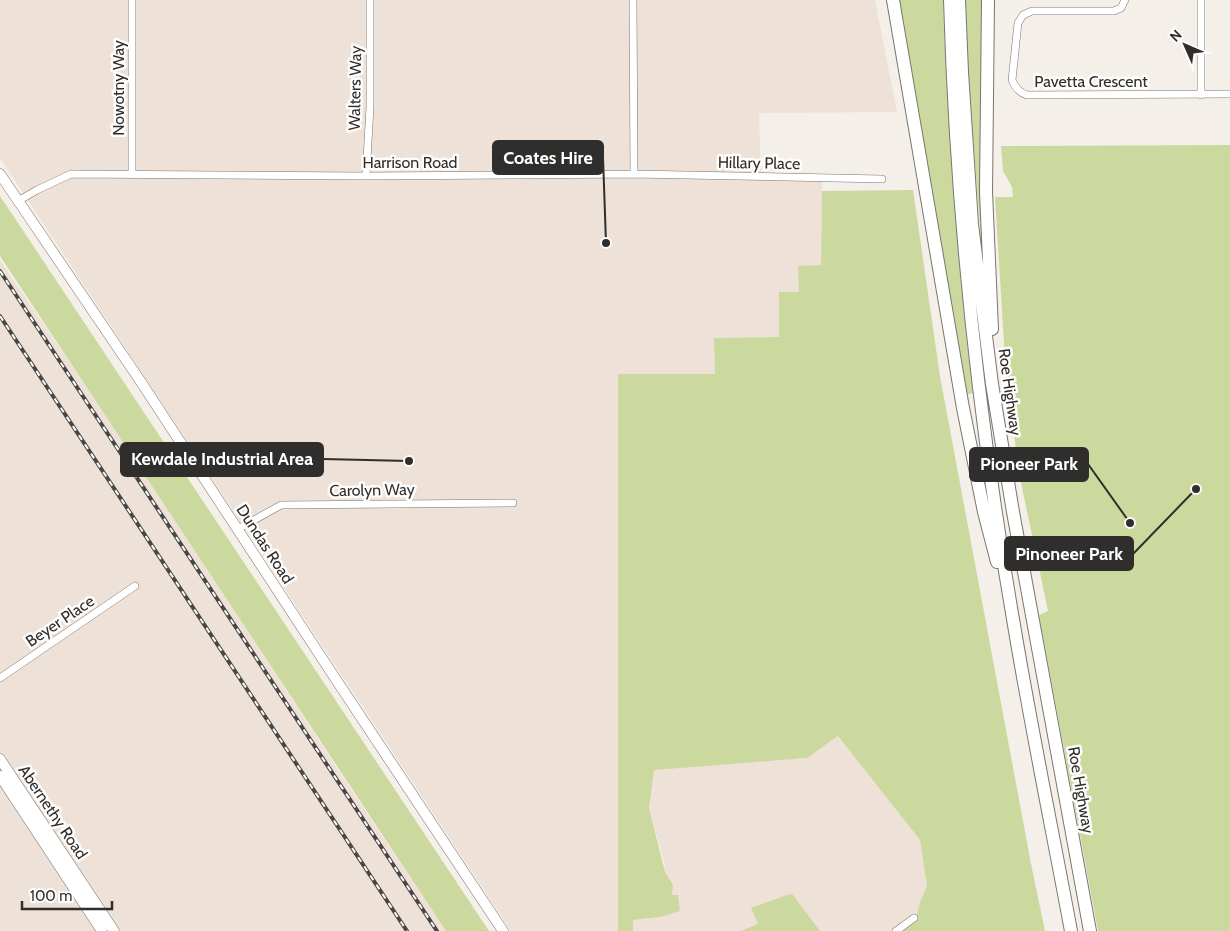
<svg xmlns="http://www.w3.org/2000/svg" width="1230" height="931" font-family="Cabin,sans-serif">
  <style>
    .built { fill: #eee1d7 }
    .green { fill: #cbd99e }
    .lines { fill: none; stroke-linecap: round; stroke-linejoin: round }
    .minor-casing { stroke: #7a756f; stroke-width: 8 }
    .secondary-casing { stroke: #7a756f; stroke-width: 11 }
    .motorway-casing { stroke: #7a756f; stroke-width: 14 }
    .minor { stroke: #fff; stroke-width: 7 }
    .secondary { stroke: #fff; stroke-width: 10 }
    .motorway { stroke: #fff; stroke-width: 12 }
    .rail-casing { stroke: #494744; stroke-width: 4 }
    .rail { stroke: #fefdfc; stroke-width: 2; stroke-dasharray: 5.5; stroke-linecap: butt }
    .labels { text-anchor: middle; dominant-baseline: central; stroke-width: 5; stroke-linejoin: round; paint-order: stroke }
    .street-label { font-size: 16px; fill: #302e2c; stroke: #fefdfc }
    .leader { fill: none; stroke: #302e2c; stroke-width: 2 }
    .callout-dot { fill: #302e2c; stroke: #fefdfc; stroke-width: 2 }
    .callout { fill: #302e2c; stroke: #302e2c; stroke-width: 2 }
    .callout-label { font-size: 18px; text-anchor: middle; font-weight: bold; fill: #fff }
  </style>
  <rect width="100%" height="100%" fill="#f5efe9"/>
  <path class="built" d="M0,0H875L897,112L759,113L761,176L822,178L821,265L799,292L780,337L714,338L715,374H618V931H511L0,158Z
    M0,260L113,426L335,765L446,931H0Z
    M838,736L920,840L927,886L920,902L916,919L901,931H633V920L660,917L665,865L649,808L653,769L807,758Z"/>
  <path class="green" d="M898,0H943C948,132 957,262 973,393L964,395Z
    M965,0H986L983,265L966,46Z
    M1230,145V931H1098L1039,615L1048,611L1020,478L1006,377L995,197H1013L1012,187L1003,171L1001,146Z
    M913,190L940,376L1031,864L1045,931H901L916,919L920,902L927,886L920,840L838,736L807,758L654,770L649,808L665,872L673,885L672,895H678L680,911L660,917L633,920V931H618V374H715L714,338L779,337V292H799L798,266L821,265L822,191Z
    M0,196L489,931H446L0,256Z
    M790,894L793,895L820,931H741L758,924L751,908Z"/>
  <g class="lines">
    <defs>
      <path id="minor" d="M1125,0L1121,8L1114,11H1032L1023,15L1018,23L1012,80C1015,87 1019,93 1027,95L1230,94
        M1201,0V95
        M634,174L882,179
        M132,175V0
        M366,176L370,107V0
        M18,201L37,190L71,174L366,176L634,174L633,0
        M238,529L281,505L513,503
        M0,678L135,586
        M896,931L914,918"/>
      <path id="secondary" d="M0,174L141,382L333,675L503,931
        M0,759L114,931
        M0,776L102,931"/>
      <path id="motorway" d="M893,0L963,408L984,512L997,562
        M950,0C956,209 978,418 1014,625C1031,727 1052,829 1071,931
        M959,0L962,72L972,224L992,384L1013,512L1090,931
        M988,0L986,192L992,329"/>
    </defs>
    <use href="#minor" class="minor-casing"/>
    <use href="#secondary" class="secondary-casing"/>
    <use href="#motorway" class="motorway-casing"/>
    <use href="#minor" class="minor"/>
    <use href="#secondary" class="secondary"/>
    <use href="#motorway" class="motorway"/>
    <defs>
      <path id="rail" d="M0,271L437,931
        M0,316L407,931"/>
    </defs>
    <use href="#rail" class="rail-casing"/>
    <use href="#rail" class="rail"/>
  </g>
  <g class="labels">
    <g class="street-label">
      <text x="1091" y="81">Pavetta Crescent</text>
      <text transform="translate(118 88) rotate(-90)">Nowotny Way</text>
      <text transform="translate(355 88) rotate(-89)">Walters Way</text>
      <text x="410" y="162">Harrison Road</text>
      <text transform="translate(759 163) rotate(1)">Hillary Place</text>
      <text transform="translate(1010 392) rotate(82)">Roe Highway</text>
      <text transform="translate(372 490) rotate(-1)">Carolyn Way</text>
      <text transform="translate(265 544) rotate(57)">Dundas Road</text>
      <text transform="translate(60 621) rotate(-34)">Beyer Place</text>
      <text transform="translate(1081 790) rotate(80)">Roe Highway</text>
      <text transform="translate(53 812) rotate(56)">Abernethy Road</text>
    </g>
  </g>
  <path class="leader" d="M606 243L603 157M409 461L323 459M1130 523L1088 464M1196 489L1133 554"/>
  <g class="callout-dot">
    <circle cx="606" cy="243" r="5"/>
    <circle cx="409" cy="461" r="5"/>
    <circle cx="1130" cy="523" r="5"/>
    <circle cx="1196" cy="489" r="5"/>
  </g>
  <g class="callout">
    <rect x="493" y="141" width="110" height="33" rx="5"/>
    <rect x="121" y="443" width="202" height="33" rx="5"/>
    <rect x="970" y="448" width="118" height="33" rx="5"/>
    <rect x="1005" y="537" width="128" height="33" rx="5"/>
  </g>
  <g class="callout-label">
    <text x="548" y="164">Coates Hire</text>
    <text x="222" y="465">Kewdale Industrial Area</text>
    <text x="1029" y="470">Pioneer Park</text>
    <text x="1069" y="560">Pinoneer Park</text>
  </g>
  <g transform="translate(1185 45) rotate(315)" stroke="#fefdfc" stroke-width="4" paint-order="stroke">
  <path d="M0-4L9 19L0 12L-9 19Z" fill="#302e2c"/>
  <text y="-8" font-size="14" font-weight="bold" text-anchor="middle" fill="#302e2c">N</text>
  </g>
  <path d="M22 901v8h90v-8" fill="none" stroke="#302e2c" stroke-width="2.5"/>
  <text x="30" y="901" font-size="15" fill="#302e2c" stroke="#fefdfc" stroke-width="4" paint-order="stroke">100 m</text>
</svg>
